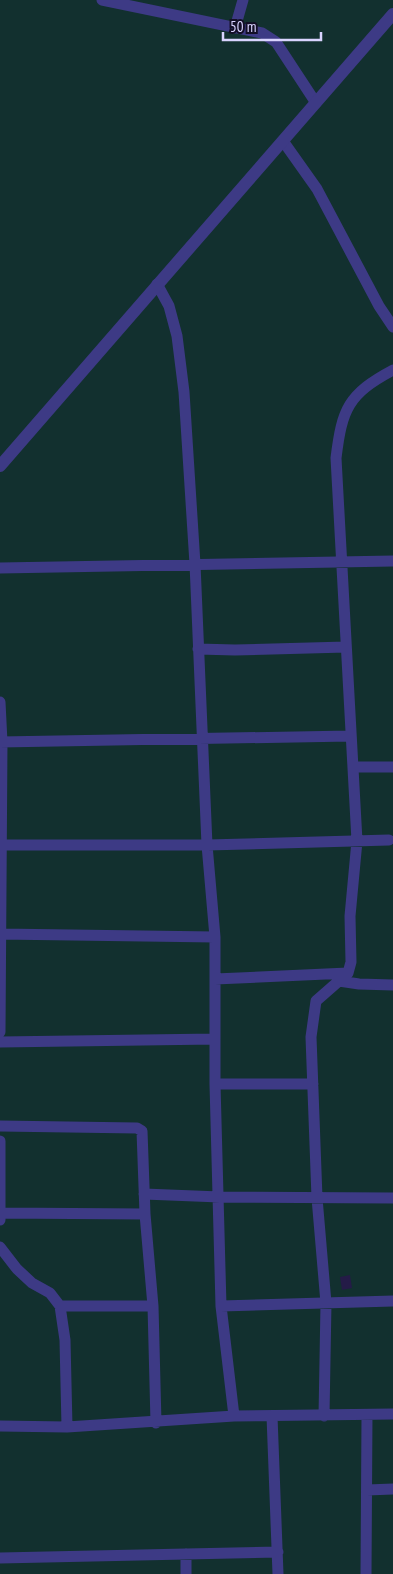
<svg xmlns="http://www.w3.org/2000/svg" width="393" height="1574" font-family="'PT Sans Narrow',sans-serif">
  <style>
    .green { fill: #12302f }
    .building { fill: #241b47 }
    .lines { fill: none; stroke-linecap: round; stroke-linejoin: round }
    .minor { stroke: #3d3a85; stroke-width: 11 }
    .tertiary { stroke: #3d3a85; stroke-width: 12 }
  </style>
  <rect width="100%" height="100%" fill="#130f26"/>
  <path class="green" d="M0,0H393V1574H0Z"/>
  <path class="building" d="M350,1275L352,1288L342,1290L340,1277Z"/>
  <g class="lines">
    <path class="minor" d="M102,0L262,33L276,42L316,103
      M235,28L243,0
      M283,141L317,189L379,306L393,327
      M157,284L169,306L177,336L184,392L195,564L207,845L215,937V1084L221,1306L234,1416
      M0,568L393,561
      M198,649L235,650L346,647
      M0,702L2,742L0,1032
      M0,742L350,736
      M353,767H393
      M0,845H207L389,840
      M0,934L215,937
      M215,979L348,973
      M339,981L359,984L393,985
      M0,1042L215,1039
      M215,1084H313
      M0,1126L137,1128L142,1131L145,1214L153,1306L156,1423
      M0,1141V1220
      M144,1194L220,1197L393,1198
      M0,1213L145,1214
      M0,1247L17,1269L32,1283L50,1293L60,1306L65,1340L67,1427
      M60,1306H153
      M221,1306L393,1301
      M272,1416L278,1574
      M324,1416L326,1303L317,1198L311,1037L316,1001L348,973L351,962L350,916L357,841L336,458C342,409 348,394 393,370
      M0,1426L67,1427L234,1416L393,1414
      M367,1490L393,1489
      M186,1554V1574
      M0,1558L278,1552
      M366,1574L367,1415"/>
    <path class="tertiary" d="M0,466L393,14"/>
  </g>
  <path d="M223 32v8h98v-8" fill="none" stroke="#d9d4ff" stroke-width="2.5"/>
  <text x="230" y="32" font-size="15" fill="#d9d4ff" stroke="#130f26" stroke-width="4" paint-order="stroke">50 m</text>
</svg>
